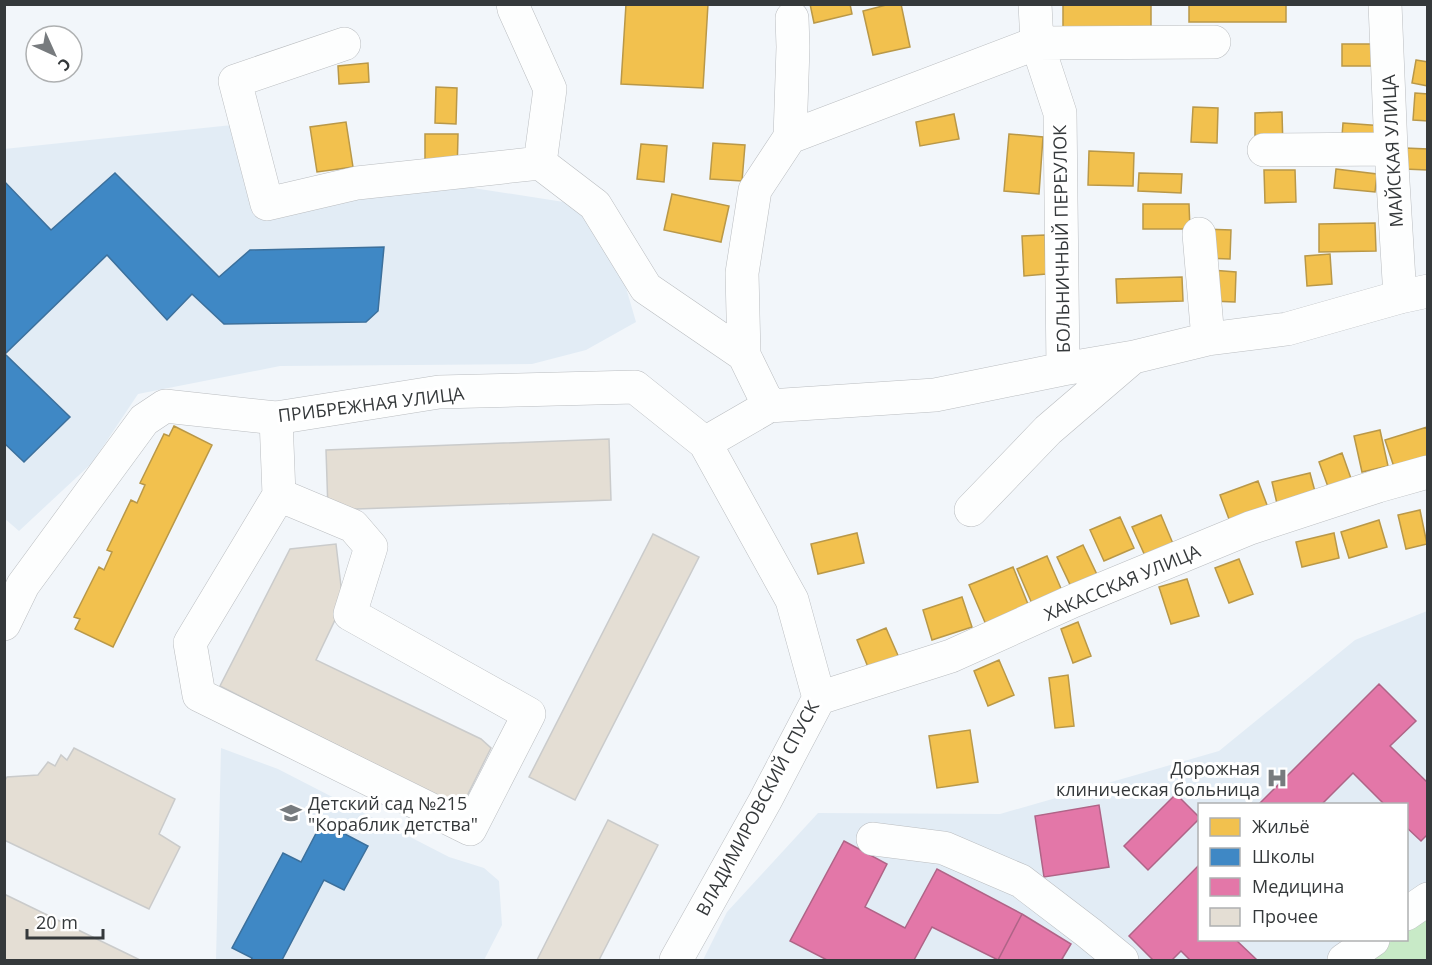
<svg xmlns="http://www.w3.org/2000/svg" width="1432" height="965" font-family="'Open Sans',sans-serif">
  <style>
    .built { fill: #e2ecf5; fill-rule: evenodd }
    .green { fill: #c8eac7 }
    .homes { fill: #f2c14e; stroke: #b99848; stroke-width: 1.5 }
    .schools { fill: #3f88c5; stroke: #3c709c; stroke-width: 1.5 }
    .health { fill: #e377a8; stroke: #af6487; stroke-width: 1.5 }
    .building { fill: #e4ded4; stroke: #cacbcb; stroke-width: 1.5 }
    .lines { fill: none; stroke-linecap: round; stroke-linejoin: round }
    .minor-casing { stroke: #babdc0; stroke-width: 34 }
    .minor { stroke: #fdfefe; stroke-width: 33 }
    .labels { text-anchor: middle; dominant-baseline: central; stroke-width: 6; stroke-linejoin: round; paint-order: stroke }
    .street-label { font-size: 18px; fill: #35393b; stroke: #fff }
    .poi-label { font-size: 18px; fill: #35393b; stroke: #fff; text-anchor: end }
  </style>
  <rect width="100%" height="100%" fill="#f2f6fa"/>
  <path class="built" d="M232,125L272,210L454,185L583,205L616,253L636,322L586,350L532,364L280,366L138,394L92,463L19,531L4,518V149Z
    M1427,611V960H703L727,912L818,813L1000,814L1219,751L1355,640ZM1200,804H1406V940H1200Z
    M221,748L278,769L449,857L484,868L499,881L502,925L484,960H216Z"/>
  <path class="green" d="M1427,913V960H1365L1393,940H1406L1407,929Z"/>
  <path class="homes" d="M626,4H708L703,88L621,84Z
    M810,4H850L852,14L814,23Z
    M890,4H901L910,47L873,55L863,11Z
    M1063,4H1151V28L1063,30Z
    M1189,4H1286V22H1189Z
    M1342,44H1376V66H1342Z
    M1416,60L1428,62V86L1412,83Z
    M368,63L369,82L339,84L338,66Z
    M436,87L457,88L456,124L435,123Z
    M1415,93L1428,94V121L1413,120Z
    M1193,107L1218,108L1217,143L1191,142Z
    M1282,112L1283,149H1255V113Z
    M954,114L959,139L920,146L916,122Z
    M346,122L353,167L317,172L310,127Z
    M1343,123L1384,126L1382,152L1341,149Z
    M425,134H458L457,176L425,175Z
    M1009,134L1043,137L1039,194L1004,191Z
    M713,143L745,145L742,181L710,179Z
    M641,144L667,146L664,182L637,179Z
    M1405,148L1428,149V170L1404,169Z
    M1089,151L1134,153L1133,186L1088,185Z
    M1336,169L1377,174L1375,192L1334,188Z
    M1264,170H1295L1296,202L1265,203Z
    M1139,173L1182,174L1181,193L1138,191Z
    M672,194L729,206L721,242L664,230Z
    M1143,204H1189L1190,229H1143Z
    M1375,223L1376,251L1319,252V224Z
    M1203,229L1231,230L1230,259L1203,258Z
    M1045,235L1046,274L1024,276L1022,236Z
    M1330,254L1332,284L1307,286L1305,256Z
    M1211,270L1236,272L1235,302L1210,301Z
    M1182,277L1183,301L1117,303L1116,279Z
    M174,426L212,445L113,647L75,629L80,619L74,617L99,567L104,570L112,552L107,550L131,500L137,503L145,485L140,483L164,434L169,436Z
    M1427,427L1428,466L1397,476L1385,440Z
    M1380,430L1388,466L1362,472L1354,436Z
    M1342,453L1354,487L1331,495L1319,462Z
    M1310,473L1317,499L1278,508L1272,482Z
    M1258,481L1270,513L1232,527L1220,495Z
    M1420,510L1427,544L1406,549L1398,515Z
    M1161,515L1174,546L1146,558L1132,527Z
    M1120,517L1134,548L1104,561L1090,530Z
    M1379,520L1387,547L1349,558L1341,532Z
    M857,533L864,563L818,574L811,544Z
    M1334,533L1339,558L1302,567L1296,542Z
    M1083,545L1100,581L1074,593L1057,557Z
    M1047,556L1066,600L1036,613L1017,569Z
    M1239,559L1253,594L1229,603L1215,568Z
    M1013,567L1030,609L987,627L969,585Z
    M1187,579L1199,616L1171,624L1159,587Z
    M962,597L972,627L932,640L923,610Z
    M1078,622L1091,656L1073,663L1061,629Z
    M886,628L900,660L870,672L857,640Z
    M999,660L1014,695L988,706L974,671Z
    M1068,675L1074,726L1055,728L1049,678Z
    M970,730L978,782L937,788L929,736Z"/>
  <path class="schools" d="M115,173L219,277L250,250L384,247L378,311L366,322L224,324L192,294L167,320L107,255L5,354L70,417L24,462L4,443V181L51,230Z
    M322,822L368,846L344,890L324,880L282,960H251L252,958L232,948L283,853L301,862Z"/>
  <path class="health" d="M1379,684L1416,721L1390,746L1428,783V834L1421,841L1406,827V804H1384L1353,773L1322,804H1259Z
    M1176,794L1200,818L1148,870L1124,846Z
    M1099,805L1109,867L1044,877L1035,816Z
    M844,841L887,864L865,907L905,928L937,869L1022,914L998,960L932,927L914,960H827L790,941Z
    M1200,864V940H1236L1257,960H1190L1181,951L1172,960H1153L1129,936Z
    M1022,914L1071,944L1062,959L1064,960H998Z"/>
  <path class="building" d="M609,439L611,500L328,510L326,450Z
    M653,534L699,557L575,800L529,777Z
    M336,544L343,603L316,660L481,739L491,748L461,808L220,686L290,549Z
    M74,748L175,799L159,834L180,847L149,909L4,840V782L7,777L38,775L48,762L55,766L61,755L67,760Z
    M608,820L658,845L599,960H537Z
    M4,894L140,960H4Z"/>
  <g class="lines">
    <defs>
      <path id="minor" d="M513,4L514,9L550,89L540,163L595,205L646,288L744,355
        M1035,4L1037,43L1060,113L1063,369
        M1385,4L1391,149L1400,297
        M344,44L235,81L267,204L357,183L540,163
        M790,137L793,47L792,18
        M1264,150L1391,149
        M1199,234L1208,339
        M769,406L744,355L742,273L755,190L790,137L1037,43L1214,42
        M276,418L279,495L190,643L199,695L470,829L529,714L350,614L371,547L353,526L279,495
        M705,443L769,406L935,395L1063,369L1134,357L1208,339L1287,329L1400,297L1428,291
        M971,510L1048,430L1132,358
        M4,624L23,585L144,420L165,406L276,418L439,392L635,387L705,443L792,600L819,698L765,801L676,960
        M819,698L951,656L1073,601L1250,528L1378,486L1428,472
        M873,839L944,848L1021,881L1089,933L1122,960
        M1406,914L1428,899
        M1344,960L1373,940"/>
    </defs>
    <use href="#minor" class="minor-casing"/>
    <use href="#minor" class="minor"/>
  </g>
  <defs>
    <symbol id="hospital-bare" viewBox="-9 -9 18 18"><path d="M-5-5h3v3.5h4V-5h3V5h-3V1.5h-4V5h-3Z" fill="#777b7e" stroke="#fff" stroke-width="2.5" paint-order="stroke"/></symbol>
    <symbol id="school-bare" viewBox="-9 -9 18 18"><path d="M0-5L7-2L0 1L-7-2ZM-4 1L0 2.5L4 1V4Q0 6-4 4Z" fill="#777b7e" stroke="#fff" stroke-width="2.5" paint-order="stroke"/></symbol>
  </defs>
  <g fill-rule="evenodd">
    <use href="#hospital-bare" x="1262" y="763" width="30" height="30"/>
    <use href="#school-bare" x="276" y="798" width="30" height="30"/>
  </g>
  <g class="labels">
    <g class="street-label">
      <text transform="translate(1392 151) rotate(-93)">МАЙСКАЯ УЛИЦА</text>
      <text transform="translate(1061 239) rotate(-91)">БОЛЬНИЧНЫЙ ПЕРЕУЛОК</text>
      <text transform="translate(371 404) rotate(-7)">ПРИБРЕЖНАЯ УЛИЦА</text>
      <text transform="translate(1122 582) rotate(-23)">ХАКАССКАЯ УЛИЦА</text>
      <text transform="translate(757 808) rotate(-62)">ВЛАДИМИРОВСКИЙ СПУСК</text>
    </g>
    <g class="poi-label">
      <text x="1260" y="768">Дорожная<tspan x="1260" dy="21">клиническая больница</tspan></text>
      <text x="308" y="803" text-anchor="start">Детский сад №215<tspan x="308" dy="21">"Кораблик детства"</tspan></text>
    </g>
  </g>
  <rect width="1432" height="965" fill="none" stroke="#35393b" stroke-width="12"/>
  <rect x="1198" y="803" width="210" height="138" fill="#ffffff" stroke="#aeb0b1" stroke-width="1.5"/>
  <rect x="1210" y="818" width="30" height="18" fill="#f2c14e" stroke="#aeb0b1" stroke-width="1.5"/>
  <text x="1252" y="833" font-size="18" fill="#35393b">Жильё</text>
  <rect x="1210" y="848" width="30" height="18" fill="#3f88c5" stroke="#aeb0b1" stroke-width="1.5"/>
  <text x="1252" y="863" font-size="18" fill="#35393b">Школы</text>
  <rect x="1210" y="878" width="30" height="18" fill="#e377a8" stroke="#aeb0b1" stroke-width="1.5"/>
  <text x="1252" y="893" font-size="18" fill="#35393b">Медицина</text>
  <rect x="1210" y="908" width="30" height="18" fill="#e4ded4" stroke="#aeb0b1" stroke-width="1.5"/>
  <text x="1252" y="923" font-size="18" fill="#35393b">Прочее</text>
  <g transform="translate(54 54) rotate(135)"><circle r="28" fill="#ffffff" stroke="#aeb0b1" stroke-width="1.5"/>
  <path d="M0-4.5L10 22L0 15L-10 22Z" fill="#777b7e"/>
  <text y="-9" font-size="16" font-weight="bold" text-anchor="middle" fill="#35393b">С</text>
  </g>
  <path d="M27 929v9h76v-9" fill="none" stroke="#35393b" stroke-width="3"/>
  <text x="36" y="929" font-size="18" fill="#35393b" stroke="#ffffff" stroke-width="4.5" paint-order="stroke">20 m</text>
</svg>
